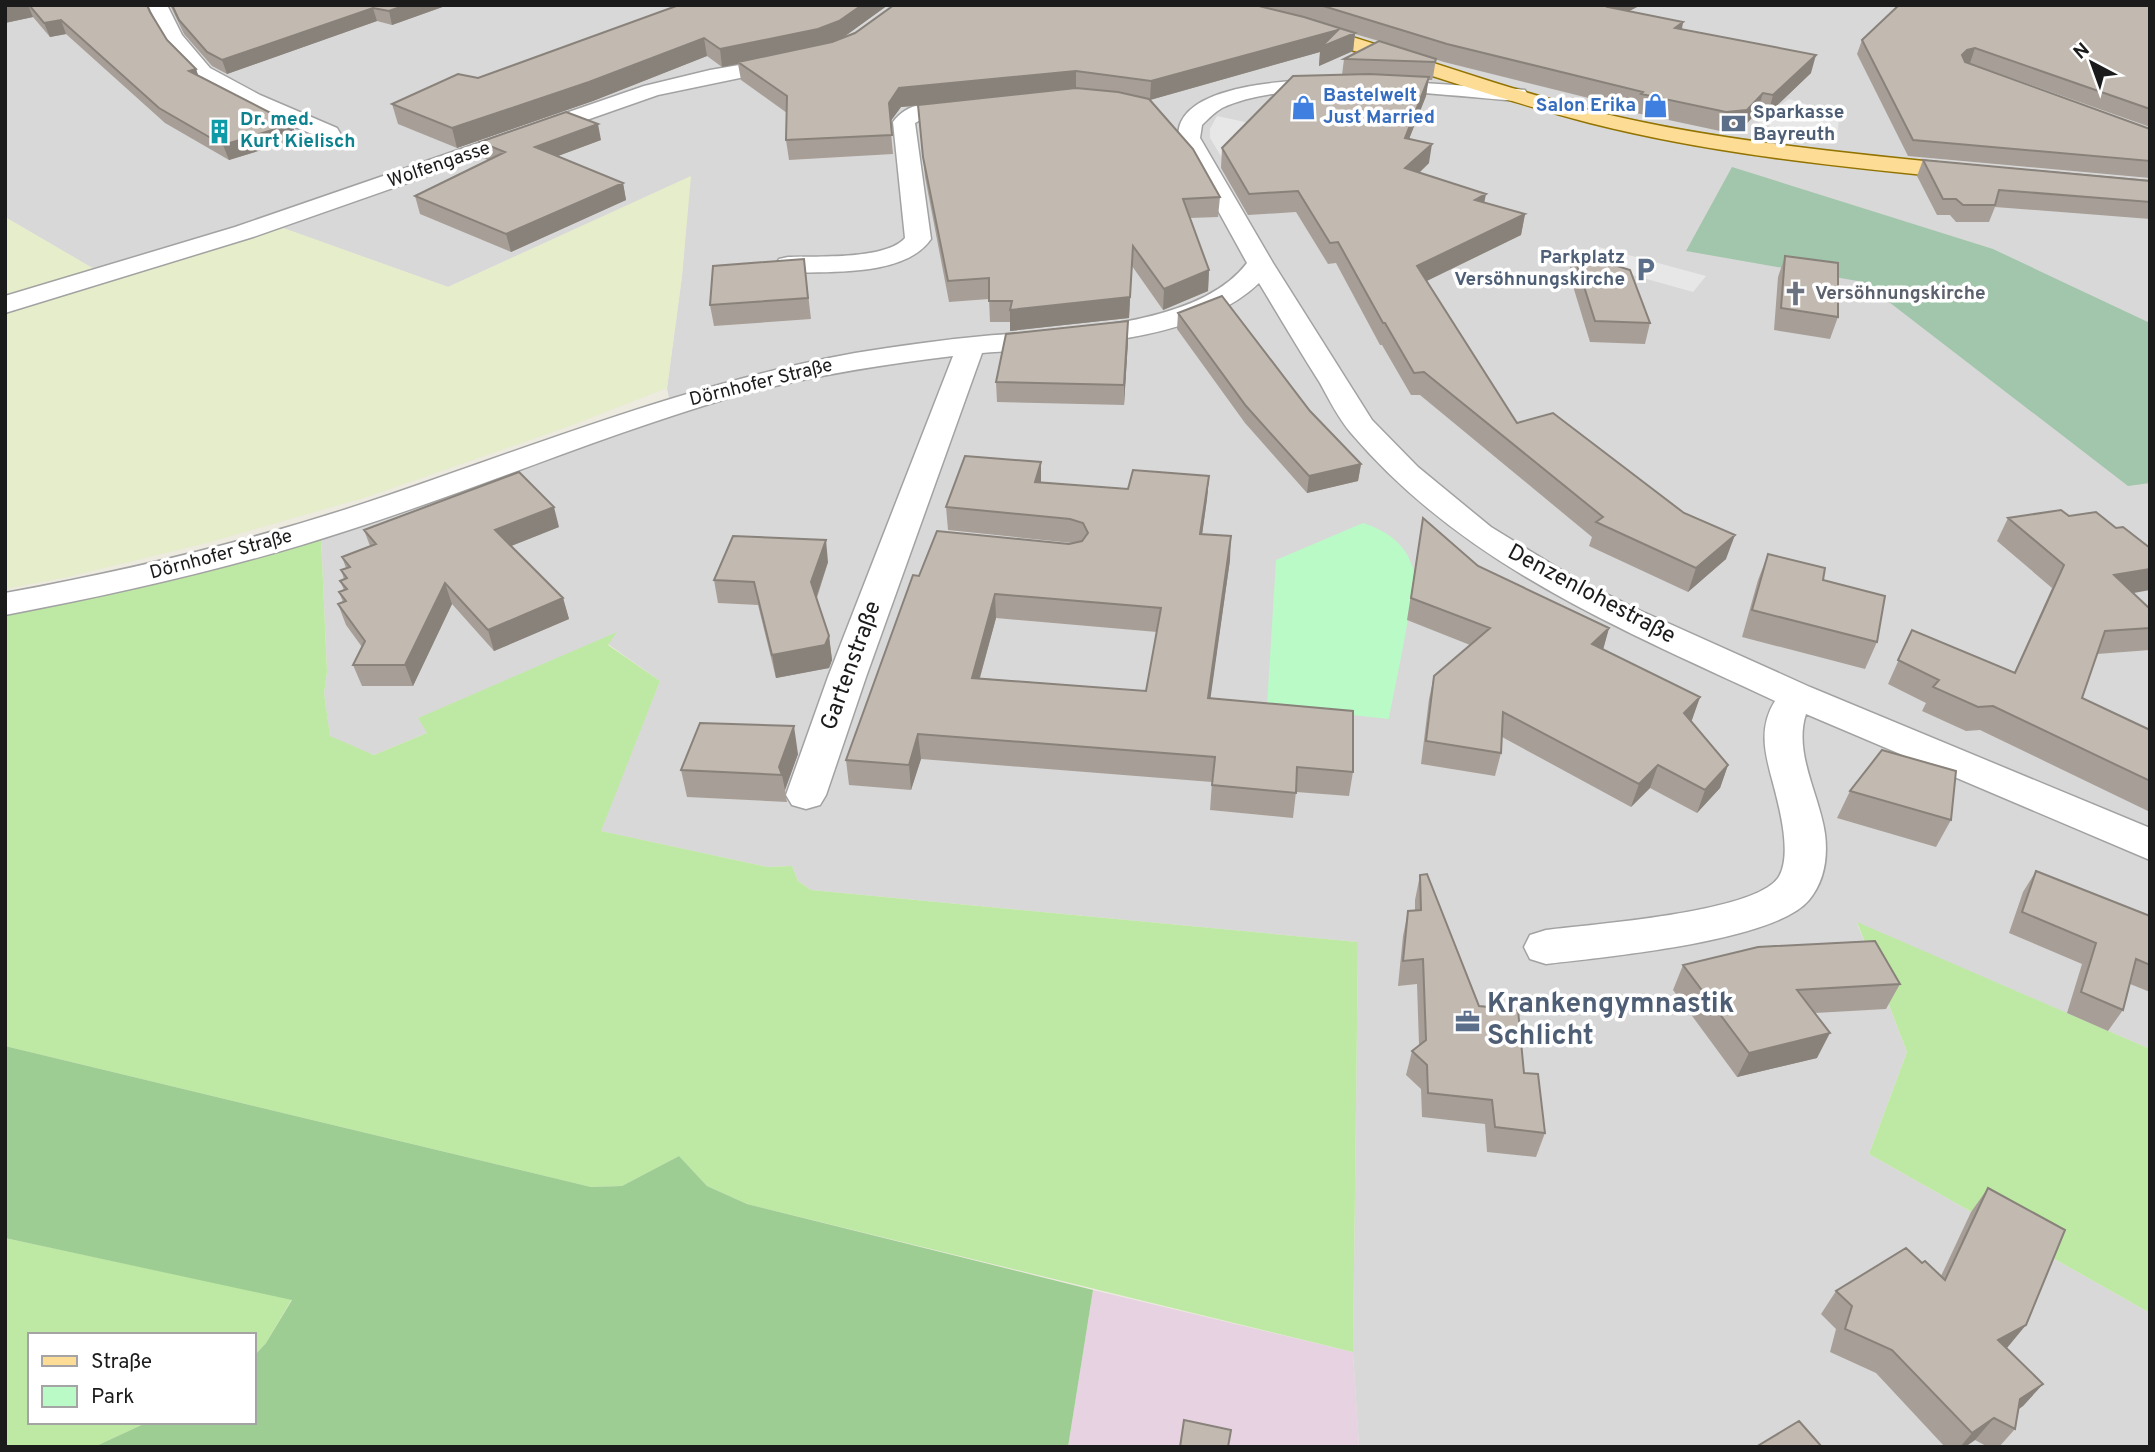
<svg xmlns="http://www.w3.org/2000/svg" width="2155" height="1452" font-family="Overpass,sans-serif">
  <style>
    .residential { fill: #d9d8d8 }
    .industrial { fill: #e6d2e0 }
    .farmland { fill: #e6edca }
    .grass { fill: #bee9a4 }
    .forest { fill: #9ecd93 }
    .cemetery { fill: #a1c6ab }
    .park { fill: #bafac7 }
    .parking { fill: #e7e7e7 }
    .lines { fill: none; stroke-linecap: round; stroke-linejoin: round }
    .minor-casing { stroke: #a2a2a2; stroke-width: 3 }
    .primary-casing { stroke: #927300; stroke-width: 3 }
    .minor { fill: #fff; fill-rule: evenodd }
    .primary { fill: #fddc95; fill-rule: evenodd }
    .wall { fill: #a79f97; fill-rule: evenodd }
    .shaded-wall { fill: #88827b }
    .building { fill: #c2b9b0; stroke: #88827b; stroke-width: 2; fill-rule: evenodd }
    .labels { text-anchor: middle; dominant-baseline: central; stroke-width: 7; stroke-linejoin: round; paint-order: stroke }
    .far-shop-label { font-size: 19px; font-weight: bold; fill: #366cbe; stroke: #fff; text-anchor: start }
    .far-service-label { font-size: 19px; font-weight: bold; fill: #4e5e75; stroke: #fff; text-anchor: start }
    .far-culture-label { font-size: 19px; font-weight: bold; fill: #0d838f; stroke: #fff; text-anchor: start }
    .far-street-label { font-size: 19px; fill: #1b1b1b; stroke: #fff }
    .far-worship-label { font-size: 19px; font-weight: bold; fill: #5b616d; stroke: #fff; text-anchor: start }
    .street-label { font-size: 23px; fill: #1b1b1b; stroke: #fff }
    .near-service-label { font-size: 28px; font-weight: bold; fill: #4e5e75; stroke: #fff; text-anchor: start }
  </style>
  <rect width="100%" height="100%" fill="#edeae0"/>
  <path class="residential" d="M5,5H2150V1049L1857,923L1907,1052L1869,1154L2150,1313V1447H1359L1353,1352L1358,942L811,890L798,881L792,866L768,867L600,831L660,681L608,644L615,634L419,718L427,733L374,755L330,737L324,693L327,672L321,537L672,412L667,388L682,276L690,177L448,287L263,221L101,273L5,217Z"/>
  <path class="industrial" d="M1093,1290L1353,1352L1359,1447H1068Z"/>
  <path class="farmland" d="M691,176L682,276L667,388L570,426L367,497L207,543L68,577L5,589V307L275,225L448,287Z
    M5,217L101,273L5,300Z"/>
  <path class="grass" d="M321,537L327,672L324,693L330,736L374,755L427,733L418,718L617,632L608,645L660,681L601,831L768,867L792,866L798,881L811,890L1358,942L1353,1352L747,1204L707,1186L679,1156L622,1186L591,1187L5,1046V614Z
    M1857,922L2150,1049V1313L1869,1154L1907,1052Z
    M5,1238L292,1299L266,1343L254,1356V1335H30V1422H148L94,1447H5Z"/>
  <path class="forest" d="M5,1046L591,1187L622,1186L679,1156L707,1186L747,1204L1093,1290L1068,1447H94L148,1422H254V1356L266,1343L292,1300L5,1238Z"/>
  <path class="cemetery" d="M1732,167L1993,249L2150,323V483L2128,486L1863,282L1686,251Z"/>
  <path class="park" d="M1363,523C1387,531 1405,543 1413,568C1418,582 1393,696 1389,719L1267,706L1276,560Z"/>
  <path class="parking" d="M1789,99L1839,114L1838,130L1817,141L1758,122Z
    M1217,116L1259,125L1236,181L1210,138V129Z
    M1599,247L1706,276L1693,292L1583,261Z"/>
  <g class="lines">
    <defs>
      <path id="minor" d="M148,5H167L182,35L210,68L260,95L337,128L340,133L337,138H321C285,122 225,101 196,76C174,58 160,30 148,5Z
        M791,56L798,58L801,62L798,66L658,95L253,237L5,313V296L235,227L644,86L710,70Z
        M1344,78L1517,89L1525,90L1528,95L1525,100L1517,101C1440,95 1292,75 1222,108C1215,112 1208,119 1202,125L1200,138L1273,263L1372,420L1418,467L1491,527L1576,579L1641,611L1810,687L2150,828V860L1806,714C1793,753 1820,796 1825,834C1828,858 1824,882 1809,900C1774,942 1602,957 1546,964L1530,959L1524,947L1530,935L1546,930C1592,924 1753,913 1778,878C1793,856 1779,806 1773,783C1765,754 1758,728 1775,701C1621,629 1463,565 1351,433C1338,418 1329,399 1320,383C1299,350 1279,316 1259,283C1197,343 1064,346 982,353L866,677L826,795L820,805L806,809L792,805L786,795L828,677L953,356C878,365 802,377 729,398C601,436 477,489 349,530C237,567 121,593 5,615V593C136,569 264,538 389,495C544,442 694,382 855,353C898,346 941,340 984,336C1059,330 1198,328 1247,263L1178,138C1178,133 1179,126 1181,122C1200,81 1304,80 1344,78Z
        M970,101L978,102L981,107L978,112L928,116L915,123L931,239C905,277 830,271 788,273L779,271L775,265L779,259L788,257C816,256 886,260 905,238L893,122C910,98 944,101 970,101Z"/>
      <path id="primary" d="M1207,5H1241L1271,13C1382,43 1489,85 1601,113C1723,142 1848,153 1973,166L1981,168L1985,173L1981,178L1973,180C1845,167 1716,155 1590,123C1462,90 1338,41 1209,9Z"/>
    </defs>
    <use href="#minor" class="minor-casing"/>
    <use href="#primary" class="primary-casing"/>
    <use href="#minor" class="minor"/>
    <use href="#primary" class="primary"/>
  </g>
  <path class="wall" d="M5,5H147L150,12L167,40L196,69L198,76L292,124L297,139L229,160L165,123L66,34L50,37L33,17L5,23Z
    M170,5H448L392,25L377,21L227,74L212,66L184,34Z
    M679,5H888L841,39L855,33L894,5H1641L1629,11L1683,22L1682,30L1811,73L1768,114L1757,112L1742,129L1720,131L1636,113L1637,110L1444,62L1418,54L1436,59L1433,77L1432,80H1428L1426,96L1409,139L1429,163L1419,173L1484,203L1525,214L1521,235L1427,281L1517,423L1726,559L1688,592L1589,546L1592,537L1420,395H1411L1382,345H1380L1336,263L1328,264L1296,212L1248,215L1221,168L1222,148L1342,75L1344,59L1379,41L1355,34L1353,51L1319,66L1320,52L1150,100L1220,197L1218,217L1190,218L1209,270L1208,291L1163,310L1132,266L1129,318L1010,331V322H990L989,299L949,302L925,177L918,106L901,107L890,122L893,154L789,160L786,140L787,113L741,80L738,64L722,67L707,56L593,101L457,148L398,124L392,104L478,78Z
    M2150,5V127L1969,63L2150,129V178L1908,156L1857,54L1862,40Z
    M601,140L558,156L623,183L626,200L511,252L420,214L415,196L488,160L484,158L480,142Z
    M1923,160L2150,180V219L1995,207L1989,222H1956L1950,215H1937L1917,176Z
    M1573,252L1650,323L1645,344L1590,342L1569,273Z
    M1785,256L1838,317L1830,339L1774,330L1778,277Z
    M804,259L811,319L714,326L710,305Z
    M1178,313L1310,411L1361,464L1358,481L1307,493L1245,423L1177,329Z
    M1128,341L1124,405L997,402L996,382Z
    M1209,476L1207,499L1202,534L1230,560L1210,698L1353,772L1349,796L1296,792L1293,818L1210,810L1212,782L921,759L911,790L849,785L846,760L919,576L1072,543L948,530L946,507L1041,482L1128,489ZM996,618L1157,632L1146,691L980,678Z
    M1423,518L1478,566L1609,628L1603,649L1700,697L1691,721L1728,765L1720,788L1697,813L1650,788L1631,807L1502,737L1501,753L1495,776L1421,764L1429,699L1434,676L1470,645L1407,620Z
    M2008,518L2133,593L2150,609V650L2097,654L2082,698L2150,730V812L1980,730L1966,731L1922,711L1926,703L1888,684L1912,630L2014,673L2052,588L1997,541Z
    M559,527L511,546L563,598L569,619L494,651L452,604L413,686H362L353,665L362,647L346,625L338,604L343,602L339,592L344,590L340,581L344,579L341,570L346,568L342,557L370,546L364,530Z
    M1768,554L1823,580L1877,642L1865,669L1742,637L1758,580Z
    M828,562L817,598L829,636L832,660L829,668L776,678L758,605L718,603L714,580Z
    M798,754L785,790L787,802L687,797L681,770Z
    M1850,791L1951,820L1936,847L1837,818Z
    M2036,871L2150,916V992L2130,984L2123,1010L2108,1031L2067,1013L2082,964L2009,933L2023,892Z
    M1420,875L1479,1006L1524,1073L1545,1133L1536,1157L1487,1152L1485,1124L1422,1117L1421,1089L1406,1075L1412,1051L1419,1045L1417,984L1398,986L1403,936L1408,911H1415V900Z
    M1683,965L1900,984L1886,1009L1815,1013L1817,1058L1737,1077L1673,990Z
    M1988,1188L2007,1348L2043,1384L2023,1406L2019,1409L2015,1429L1999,1447H1988L1975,1440L1965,1447H1945L1876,1373L1830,1352L1836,1329L1821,1314L1836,1291L1922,1263L1941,1276L1971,1212Z"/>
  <path class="shaded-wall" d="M19,5H28L33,17L5,23V8Z
    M406,5H448L392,25L389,11Z
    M862,5H888L841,39L820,46L738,62V64L722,67L720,49Z
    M1611,5H1641L1604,24L1608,7Z
    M373,8L377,21L227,74L222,60Z
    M61,20L66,34L50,37L44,23Z
    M1683,22L1679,40L1675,28Z
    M1338,30L1355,33L1353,51L1319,66L1320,52L1150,100L1151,81Z
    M704,38L707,56L593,101L457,148L452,128Z
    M1975,48L1970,63L1961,64L1962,55L1967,50Z
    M1816,55L1811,73L1768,114L1773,95Z
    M196,69L201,83L189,71Z
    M1076,71V89L901,107L890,122L889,103L899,88Z
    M1429,77L1426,96L1402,157L1405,138Z
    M1763,93L1757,112L1742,129L1720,131L1726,112Z
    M292,124L297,139L229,160L223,145Z
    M598,124L601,140L539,163L535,147Z
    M1432,144L1429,163L1402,189L1405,168Z
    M623,183L626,200L511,252L506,234Z
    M1486,194L1482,214L1475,200Z
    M1525,214L1521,235L1414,287L1417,266Z
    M1133,246L1129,318L1010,331V310Z
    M1209,270L1208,291L1163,310L1164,289Z
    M1128,321V341L1124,405V385Z
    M1041,462V485L1035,482Z
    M1361,464L1358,481L1307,493L1309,476Z
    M1209,476L1207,499L1199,557L1200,534Z
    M554,507L559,527L501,550L495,530Z
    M1735,535L1726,559L1688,592L1696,568Z
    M1231,536L1230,560L1207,723L1208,698Z
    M826,540L828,562L814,604L811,582Z
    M2150,569V590L2101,599L2114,575Z
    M445,583L452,604L413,686L405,665Z
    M995,594L996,618L973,702L972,678Z
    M563,598L569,619L494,651L488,630Z
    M1609,628L1603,650L1592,644Z
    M829,636L832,660L829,668L776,678L772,655Z
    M1700,697L1692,720L1676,736L1684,713Z
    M794,726L798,754L785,790L782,775L779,767Z
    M918,734L921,759L911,790L909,765Z
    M1658,765L1650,788L1631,807L1639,784Z
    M1728,765L1720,788L1697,813L1705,790Z
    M1830,1033L1817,1058L1737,1077L1749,1053Z
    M2026,1325L2007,1348L1998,1340Z
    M2043,1384L2023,1406L2001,1421L2020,1399Z
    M1994,1418L1975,1440L1965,1447H1960L1972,1433Z"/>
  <path class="building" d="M5,5H19L5,8Z
    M29,5H147L150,12L167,40L196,69L189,71L292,124L223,145L159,108L61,20L44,23Z
    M172,5H406L389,11L373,8L222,60L207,52L179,20Z
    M679,5H862L839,21L818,29L720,49L704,38L589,82L452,128L392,104L458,74L478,78Z
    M894,5H1255L1304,17L1355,33L1321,47L1338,30L1151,81L1076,71L899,88L889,103L892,135L786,140L787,96L738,62L832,42L855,33Z
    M1320,5H1611L1608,7L1683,22L1675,28L1816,55L1773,95L1763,93L1747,110L1726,112L1641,94L1643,92L1447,44Z
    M1899,5H2150V109L1975,48L1967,50L1962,55L1965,62L2150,129V161L1913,140L1862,40Z
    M1379,41L1436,59L1435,62L1344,59Z
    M1369,74L1429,77L1405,138L1432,144L1405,168L1486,194L1475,200L1525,214L1417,266L1517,423L1553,413L1684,513L1735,535L1696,568L1596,522L1603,517L1424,372L1414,373L1385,323H1383L1338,242L1330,243L1298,191L1249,194L1222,148L1293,76Z
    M1076,88L1118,92L1149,99L1193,149L1220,197L1183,199L1209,270L1164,289L1133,246L1130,297L1010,310L1012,301H989V278L948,281L923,157L918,105Z
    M566,112L598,124L535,147L623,183L506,234L415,196L505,152L480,142Z
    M1923,160L2150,181V202L1999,190L1995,205H1963L1956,199H1943Z
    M1573,252L1630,270L1650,323L1595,321Z
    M1785,256L1838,263V317L1781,308Z
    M804,259L808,298L710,305L713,266Z
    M1222,296L1310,411L1361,464L1309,476L1246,406L1178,313Z
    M1128,321L1124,385L996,382L1006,334Z
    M965,456L1041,462L1035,482L1128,489L1133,470L1209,476L1200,534L1231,536L1208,698L1353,711V772L1297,767L1296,793L1212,785L1215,757L918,734L909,765L846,760L913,575L919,576L937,531L1069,544L1082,541L1088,533L1083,523L1070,519L946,507ZM995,594L1161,608L1146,691L972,678Z
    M519,472L554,507L495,530L563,598L488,630L445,583L405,665H353L365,641L338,604L346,601L339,592L347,589L340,581L347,578L341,570L350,567L342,557L376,544L364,530Z
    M2061,510L2069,516L2096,512L2116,528L2123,527L2150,548V569L2114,575L2150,609V628L2105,631L2082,698L2150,730V781L1993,706L1978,707L1933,687L1939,680L1898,660L1912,630L2015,673L2064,565L2008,518Z
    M1423,518L1478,566L1609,628L1592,644L1700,697L1684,713L1728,765L1705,790L1658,765L1639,784L1503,712L1501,753L1426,741L1434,676L1490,628L1411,598Z
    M733,536L826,540L811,582L829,636L825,645L772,655L754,582L714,580Z
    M1768,554L1825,568L1823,580L1885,596L1877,642L1752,610Z
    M700,723L794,726L779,767L782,775L681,770Z
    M1882,750L1956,771L1951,820L1850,791Z
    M2036,871L2150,916V965L2136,959L2123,1010L2081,992L2096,943L2022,912Z
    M1427,874L1479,1006L1518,1010L1524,1073L1538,1074L1545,1133L1495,1127L1492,1100L1428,1093L1427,1065L1412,1051L1426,1040L1423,959L1403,961L1408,911L1421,910L1420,875Z
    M1875,941L1900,984L1797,990L1830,1033L1749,1053L1683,965L1758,947Z
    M1988,1188L2065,1230L2026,1325L1998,1340L2043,1384L2020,1399L2015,1429L1994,1418L1972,1433L1892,1350L1845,1329L1852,1306L1836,1291L1906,1248L1922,1263L1925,1261L1945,1280Z
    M1184,1420L1231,1430L1228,1447H1180Z
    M1799,1421L1822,1447H1756Z"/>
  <defs>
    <symbol id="shop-bare" viewBox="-9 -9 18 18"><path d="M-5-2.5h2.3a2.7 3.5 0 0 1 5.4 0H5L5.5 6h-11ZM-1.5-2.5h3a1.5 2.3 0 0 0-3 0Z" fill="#3f7fe0" stroke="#fff" stroke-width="2.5" paint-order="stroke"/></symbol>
    <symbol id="bank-bare" viewBox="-9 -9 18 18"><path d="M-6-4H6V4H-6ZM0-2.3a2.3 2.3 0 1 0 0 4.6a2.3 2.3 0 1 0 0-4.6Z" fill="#5c6f8a" stroke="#fff" stroke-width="2.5" paint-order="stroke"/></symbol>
    <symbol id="building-bare" viewBox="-9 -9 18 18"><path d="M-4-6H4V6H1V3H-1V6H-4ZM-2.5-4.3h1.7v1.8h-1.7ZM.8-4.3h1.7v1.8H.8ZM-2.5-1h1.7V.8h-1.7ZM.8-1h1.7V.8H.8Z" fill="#0f9aa8" stroke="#fff" stroke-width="2.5" paint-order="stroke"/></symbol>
    <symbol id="parking-bare" viewBox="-9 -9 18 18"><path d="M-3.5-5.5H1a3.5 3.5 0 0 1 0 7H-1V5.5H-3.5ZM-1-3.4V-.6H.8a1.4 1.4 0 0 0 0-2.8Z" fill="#5c6f8a" stroke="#fff" stroke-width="2.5" paint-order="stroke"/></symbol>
    <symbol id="church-bare" viewBox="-9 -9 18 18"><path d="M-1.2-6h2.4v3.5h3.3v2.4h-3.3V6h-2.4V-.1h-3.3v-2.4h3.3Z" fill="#6b7280" stroke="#fff" stroke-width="2.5" paint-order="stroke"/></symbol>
    <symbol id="office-bare" viewBox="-9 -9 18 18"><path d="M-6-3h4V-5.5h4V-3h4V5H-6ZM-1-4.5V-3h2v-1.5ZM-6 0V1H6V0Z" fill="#5c6f8a" stroke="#fff" stroke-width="2.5" paint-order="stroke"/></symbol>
  </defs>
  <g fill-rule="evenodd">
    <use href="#shop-bare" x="1638" y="88" width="35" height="35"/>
    <use href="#shop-bare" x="1286" y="90" width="35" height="35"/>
    <use href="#bank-bare" x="1716" y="106" width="35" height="35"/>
    <use href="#building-bare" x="202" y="114" width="35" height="35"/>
    <use href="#parking-bare" x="1628" y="252" width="35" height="35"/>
    <use href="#church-bare" x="1778" y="276" width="35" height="35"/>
    <use href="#office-bare" x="1450" y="1004" width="35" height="35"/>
  </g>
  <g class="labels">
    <g class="far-shop-label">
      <text x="1323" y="96">Bastelwelt<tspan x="1323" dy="22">Just Married</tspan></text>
      <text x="1636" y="106" text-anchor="end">Salon Erika</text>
    </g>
    <g class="far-service-label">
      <text x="1753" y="113">Sparkasse<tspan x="1753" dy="22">Bayreuth</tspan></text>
      <text x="1625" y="258" text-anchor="end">Parkplatz<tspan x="1625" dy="22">Versöhnungskirche</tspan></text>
    </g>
    <g class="far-culture-label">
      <text x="240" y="120">Dr. med.<tspan x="240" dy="22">Kurt Kielisch</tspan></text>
    </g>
    <g class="far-street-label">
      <text transform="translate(439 165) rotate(-19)">Wolfengasse</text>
      <text transform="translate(761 383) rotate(-14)">Dörnhofer Straße</text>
      <text transform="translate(221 555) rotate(-15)">Dörnhofer Straße</text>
    </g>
    <g class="far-worship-label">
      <text x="1815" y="294">Versöhnungskirche</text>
    </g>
    <g class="street-label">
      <text transform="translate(1591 595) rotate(28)">Denzenlohestraße</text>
      <text transform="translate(852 666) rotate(-70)">Gartenstraße</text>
    </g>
    <g class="near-service-label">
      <text x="1487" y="1005">Krankengymnastik<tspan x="1487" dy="32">Schlicht</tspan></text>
    </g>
  </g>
  <rect width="2155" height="1452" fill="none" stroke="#1b1b1b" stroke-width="14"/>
  <rect x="28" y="1333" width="228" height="91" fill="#ffffff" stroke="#a4a4a4" stroke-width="2"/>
  <rect x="42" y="1356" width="35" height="10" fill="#fddc95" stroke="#a4a4a4" stroke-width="2"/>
  <text x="91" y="1368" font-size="21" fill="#1b1b1b">Straße</text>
  <rect x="42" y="1386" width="35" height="21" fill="#bafac7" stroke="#a4a4a4" stroke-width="2"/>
  <text x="91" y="1403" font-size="21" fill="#1b1b1b">Park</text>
  <g transform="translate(2092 63) rotate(319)" stroke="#ffffff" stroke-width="5" paint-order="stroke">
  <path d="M0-5L12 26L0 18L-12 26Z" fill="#1b1b1b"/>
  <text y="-10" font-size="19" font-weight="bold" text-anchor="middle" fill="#1b1b1b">N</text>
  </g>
</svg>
